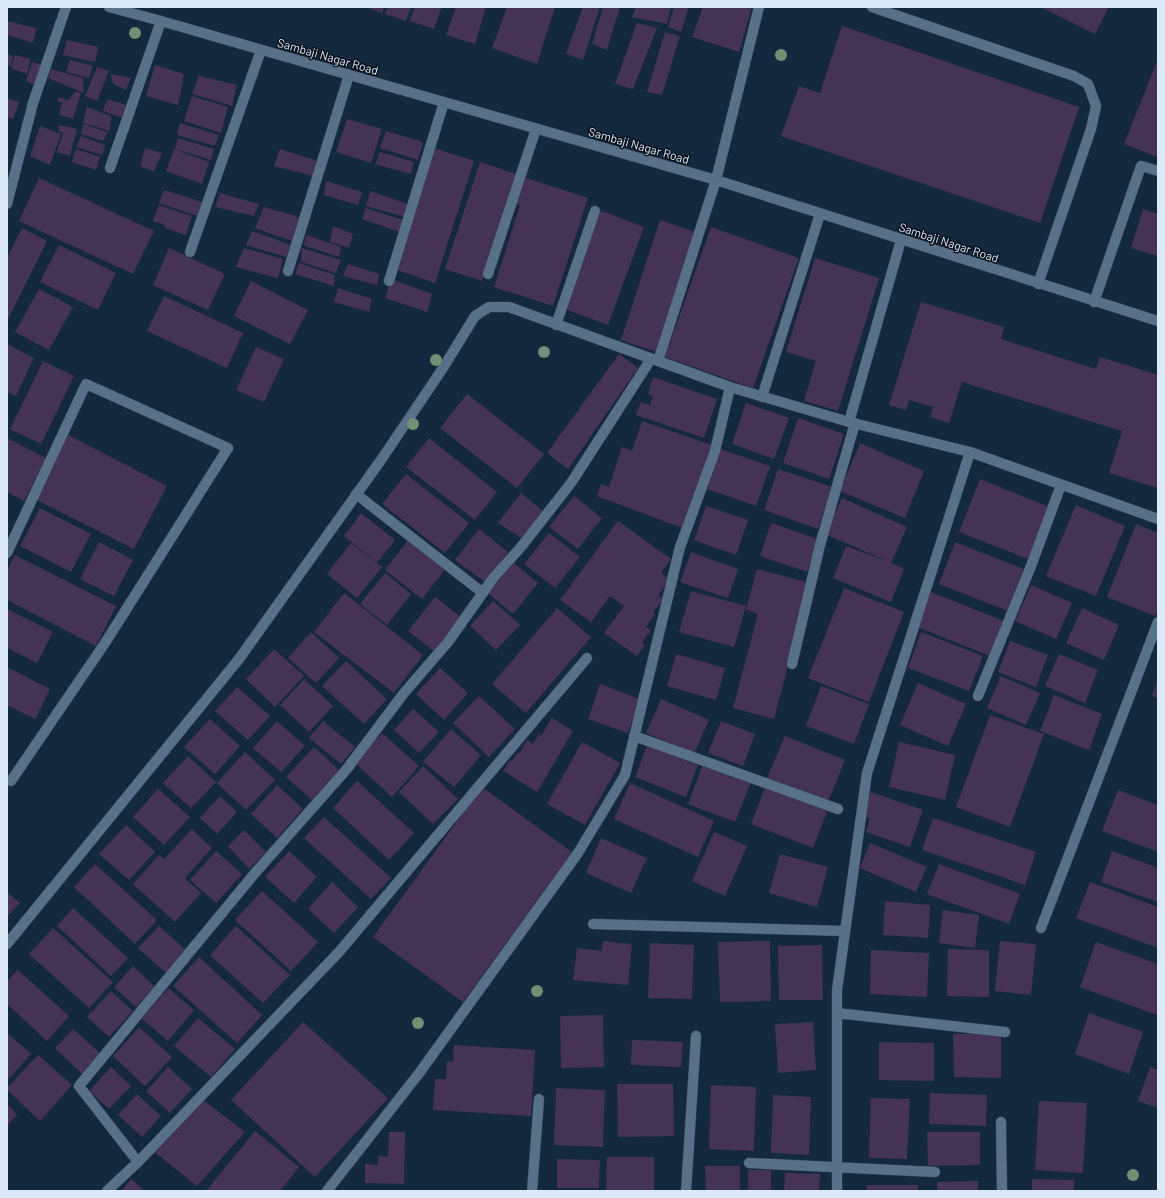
<svg xmlns="http://www.w3.org/2000/svg" width="1165" height="1198" font-family="Barlow,sans-serif">
  <style>
    .building { fill: #435 }
    .lines { fill: none; stroke-linecap: round; stroke-linejoin: round }
    .lane-casing { stroke: #364557; stroke-width: 11 }
    .street-casing { stroke: #364557; stroke-width: 11 }
    .secondary-casing { stroke: #364557; stroke-width: 11 }
    .lane { stroke: #597089; stroke-width: 10 }
    .street { stroke: #597089; stroke-width: 10 }
    .secondary { stroke: #597089; stroke-width: 10 }
    .tree { fill: #728f76 }
    .labels { text-anchor: middle; dominant-baseline: central; stroke-width: 3; stroke-linejoin: round; paint-order: stroke }
    .street-label { font-size: 12px; fill: #dce9f7; stroke: #08111a }
  </style>
  <rect width="100%" height="100%" fill="#14293e"/>
  <path class="building" d="M367,7H384L382,13Z
    M388,7H411L406,21L385,14Z
    M415,7H442L434,29L410,21Z
    M456,7H486L475,44L446,35Z
    M507,7H555L537,64L492,48Z
    M583,7H600L583,60L566,54Z
    M603,7H620L607,50L592,44Z
    M636,7H671L667,24L632,17Z
    M674,7H689L681,32L668,27Z
    M703,7H752L739,52L692,37Z
    M1041,7H1109L1095,34Z
    M7,21L36,28L33,43L7,35Z
    M637,23L657,28L633,89L615,84Z
    M842,26L1079,107L1040,223L781,136L799,86L820,93Z
    M665,32L680,36L662,95L647,92Z
    M67,40L98,47L95,62L63,55Z
    M7,54L13,56L11,66L7,65Z
    M15,55L30,59L27,74L11,68Z
    M1158,59V157L1124,144Z
    M70,60L93,66L89,78L66,72Z
    M32,62L42,65L35,85L26,81Z
    M155,65L184,74L178,105L146,96Z
    M97,67L109,71L97,101L85,96Z
    M51,69L83,78L84,93L48,78Z
    M111,74L131,78L126,90L113,84Z
    M199,76L237,85L232,106L192,94Z
    M75,91L81,93L73,119L59,115L62,103L58,101V97L69,100Z
    M192,96L228,107L221,133L184,121Z
    M7,98L19,102L13,119L7,117Z
    M107,99L126,105L123,118L103,111Z
    M87,107L111,116L110,131L83,123Z
    M347,119L382,129L371,163L336,152Z
    M180,123L219,135L215,146L177,135Z
    M83,124L108,132L103,141L81,134Z
    M59,125L77,129L70,156L57,152L63,133L58,131Z
    M40,126L61,134L50,165L30,156Z
    M386,131L423,142L418,160L380,148Z
    M81,136L105,145L102,155L76,147Z
    M178,138L214,149L211,160L175,149Z
    M145,148L162,153L154,171L140,167Z
    M434,148L474,161L435,283L394,269Z
    M76,149L100,157L96,170L72,162Z
    M174,149L209,162L202,184L166,171Z
    M280,149L318,161L313,176L274,166Z
    M380,152L414,162L411,174L375,164Z
    M480,162L516,174L482,281L445,269Z
    M524,177L588,198L553,306L494,287L520,205L515,204Z
    M39,178L154,231L133,274L19,221Z
    M326,181L362,192L358,205L324,195Z
    M164,190L202,202L198,216L159,203Z
    M370,191L408,204L405,217L366,206Z
    M220,193L259,204L254,216L215,207Z
    M159,205L192,216L186,235L165,228V225L153,221Z
    M264,207L299,217L292,241L255,228Z
    M366,208L403,220L400,232L362,219Z
    M1143,209L1158,214V256L1131,248Z
    M601,211L644,227L608,325L565,309Z
    M660,220L695,232L657,352L621,340Z
    M333,226L353,234L349,248L330,242Z
    M711,227L799,258L753,388L665,357Z
    M22,228L47,241L7,321V258Z
    M252,231L291,245L286,257L246,245Z
    M307,235L341,247L339,257L303,245Z
    M59,245L116,273L98,310L40,282Z
    M169,248L225,274L208,310L153,285Z
    M244,248L283,259L278,278L236,267Z
    M302,248L341,260L336,273L301,262Z
    M815,258L879,278L838,411L804,401L816,361L786,352Z
    M299,263L335,275L334,286L295,274Z
    M348,264L379,274L377,285L343,276Z
    M391,279L432,294L427,312L385,298Z
    M251,281L308,310L290,344L234,316Z
    M338,288L372,299L369,312L334,302Z
    M39,289L73,307L49,350L15,332Z
    M164,296L243,333L227,368L147,331Z
    M921,302L1004,327L1001,339L1096,369L1100,357L1158,375V488L1109,473L1122,431L962,382L949,423L930,417L933,407L909,400L906,410L889,405Z
    M7,344L34,358L16,396L7,392Z
    M256,347L284,359L264,402L236,390Z
    M619,354L638,368L568,469L547,453Z
    M43,361L74,376L41,444L10,429Z
    M653,377L717,399L704,438L636,415L641,402L650,405L653,396L648,394Z
    M467,394L544,454L517,488L440,428Z
    M746,403L789,418L774,459L732,444Z
    M798,418L844,434L829,479L783,463Z
    M642,421L712,445L685,529L597,496L601,484L609,487L622,447L632,451Z
    M68,435L167,486L134,549L35,499Z
    M7,438L46,458L24,501L7,492Z
    M429,438L497,492L475,520L406,467Z
    M860,443L924,471L905,518L840,491Z
    M721,449L770,466L756,506L707,489Z
    M778,469L832,487L818,529L764,510Z
    M406,474L469,523L445,553L382,504Z
    M980,479L1049,507L1028,559L959,532Z
    M521,493L543,511L521,538L498,523Z
    M574,496L602,518L578,549L549,527Z
    M842,498L907,527L891,563L904,569L891,602L833,578L846,546L889,562L825,534Z
    M1076,505L1125,526L1096,596L1046,576Z
    M706,506L748,520L736,555L694,540Z
    M40,508L91,534L71,572L20,546Z
    M361,513L395,540L377,563L344,536Z
    M618,521L671,559L661,573L670,580L658,595L663,599L653,612L655,614L646,627L651,630L642,642L645,645L637,656L604,633L624,606L610,596L591,622L560,600Z
    M771,523L818,539L807,572L760,556Z
    M1136,524L1158,533V609L1155,616L1107,597Z
    M479,529L508,552L485,582L455,560Z
    M549,533L580,557L555,588L524,564Z
    M409,539L446,568L422,599L385,570Z
    M99,542L133,560L114,596L80,579Z
    M955,542L1024,569L1008,611L939,584Z
    M351,543L382,567L357,598L327,574Z
    M691,552L738,569L728,598L680,582Z
    M15,555L116,606L96,646L7,600V571Z
    M514,563L538,583L513,614L488,593Z
    M757,569L810,583L774,719L733,708L758,614L746,610Z
    M385,573L411,594L387,625L360,604Z
    M1031,585L1072,603L1056,639L1015,621Z
    M844,588L904,612L869,702L808,678Z
    M691,591L746,606L734,647L679,632Z
    M931,592L1004,621L990,656L917,627Z
    M344,593L423,655L394,693L314,632Z
    M435,597L462,618L435,652L408,631Z
    M493,601L520,625L496,650L470,626Z
    M557,608L591,637L526,713L492,684Z
    M1082,608L1119,625L1104,660L1066,643Z
    M7,609L53,632L37,663L7,648Z
    M311,632L339,658L316,683L288,658Z
    M921,632L983,656L969,691L908,668Z
    M1010,641L1048,655L1036,687L998,672Z
    M274,649L304,676L275,707L246,679Z
    M676,654L725,668L716,700L667,686Z
    M1059,654L1098,670L1085,703L1045,686Z
    M346,661L387,699L364,724L322,686Z
    M7,667L50,689L35,719L7,705Z
    M440,668L468,693L444,720L416,694Z
    M1001,676L1040,693L1026,725L987,708Z
    M304,679L333,706L309,732L280,705Z
    M1158,679V698L1152,696Z
    M918,683L966,704L948,746L900,725Z
    M600,684L640,699L628,733L588,719Z
    M821,686L869,704L854,744L806,726Z
    M237,687L270,716L248,740L215,711Z
    M1054,695L1102,714L1089,750L1040,731Z
    M479,696L515,729L489,757L453,723Z
    M661,699L709,720L694,754L646,733Z
    M413,709L439,732L419,753L394,730Z
    M990,715L1044,734L1010,827L956,807Z
    M552,718L573,731L537,792L503,771L510,760L512,761L518,752L520,753L527,740L533,744L539,734L541,736Z
    M210,719L240,746L215,774L184,747Z
    M277,721L305,746L281,772L253,748Z
    M323,721L355,747L341,764L309,738Z
    M721,721L755,734L743,766L708,753Z
    M451,729L481,755L454,787L423,762Z
    M382,733L419,766L392,797L355,763Z
    M785,736L845,760L828,802L767,778Z
    M582,742L620,763L585,825L547,804Z
    M899,742L955,755L945,800L889,787Z
    M647,746L698,765L686,797L635,777Z
    M314,747L339,770L312,800L286,777Z
    M245,752L275,780L246,810L217,783Z
    M188,756L216,782L191,808L163,783Z
    M703,764L751,782L735,822L688,804Z
    M423,766L458,799L433,824L399,792Z
    M357,781L414,833L389,860L333,808Z
    M630,783L714,821L698,857L614,819Z
    M277,785L303,809L277,838L251,814Z
    M766,785L828,809L813,848L751,824Z
    M482,787L572,852L463,1002L373,937Z
    M158,789L190,817L164,845L133,817Z
    M1118,790L1158,805V852L1102,831Z
    M871,792L923,810L910,847L866,832L870,818L863,816Z
    M220,796L237,812L217,834L200,818Z
    M324,817L391,878L371,899L304,838Z
    M933,818L1036,852L1025,885L922,850Z
    M126,825L155,852L129,880L99,854Z
    M192,829L212,848L185,878L201,893L175,922L133,884L159,855L168,862L164,859Z
    M244,830L266,852L249,869L228,846Z
    M714,832L747,846L725,896L692,881Z
    M601,838L647,858L631,893L586,873Z
    M870,843L927,867L916,892L860,868Z
    M216,851L242,874L216,903L190,880Z
    M289,851L317,877L294,903L265,877Z
    M1112,851L1158,868V902L1101,882Z
    M780,854L828,867L817,907L769,893Z
    M95,864L157,920L135,944L74,887Z
    M939,864L1020,894L1009,924L927,894Z
    M332,882L358,907L334,933L308,909Z
    M1090,882L1158,907V948L1076,918Z
    M262,891L318,942L291,971L235,920Z
    M7,892L20,903L7,917Z
    M885,901L930,905L928,938L883,935Z
    M73,908L128,958L111,976L57,926Z
    M943,910L979,915L975,948L939,943Z
    M159,926L187,951L166,973L138,948Z
    M236,926L290,975L263,1003L210,955Z
    M53,928L113,982L89,1008L29,954Z
    M603,941L632,944L628,985L573,980L577,948L602,951Z
    M770,941L771,1001L720,1002L718,942Z
    M1000,941L1036,944L1031,995L995,991Z
    M1096,942L1158,964V1012L1157,1015L1080,987Z
    M650,943L694,945L692,999L648,998Z
    M822,945L823,1000H779L778,946Z
    M948,949L989,950V997L947,996Z
    M871,950L929,953L927,997L870,994Z
    M199,957L262,1015L237,1043L173,986Z
    M133,966L155,987L136,1007L114,987Z
    M18,970L69,1016L47,1041L7,1004V981Z
    M168,988L194,1010L168,1041L142,1019Z
    M111,991L133,1011L109,1037L87,1017Z
    M1089,1013L1143,1032L1129,1074L1075,1054Z
    M603,1015L604,1067L561,1068L560,1016Z
    M198,1018L235,1049L211,1077L174,1046Z
    M303,1022L388,1098L315,1177L231,1100Z
    M813,1022L816,1070L778,1073L775,1024Z
    M139,1027L172,1057L145,1086L113,1056Z
    M73,1029L101,1054L83,1075L55,1048Z
    M7,1033L31,1054L7,1081Z
    M953,1034H1001V1078L954,1077Z
    M632,1040L683,1042L681,1067L631,1065Z
    M879,1042L934,1043V1081L879,1080Z
    M454,1045L535,1050L531,1116L433,1110L435,1079H446L447,1061L453,1062Z
    M38,1055L72,1085L40,1121L7,1090V1088Z
    M111,1067L131,1086L109,1109L89,1091Z
    M168,1067L192,1089L170,1113L146,1091Z
    M1150,1067L1158,1070V1108L1138,1101Z
    M617,1084H673L674,1136L618,1137Z
    M711,1085L756,1087L754,1151L709,1149Z
    M556,1088L605,1090L603,1147L554,1145Z
    M930,1093L987,1095L986,1126L929,1124Z
    M137,1094L161,1116L142,1137L118,1115Z
    M773,1095L811,1097L809,1155L771,1153Z
    M871,1098L910,1099L907,1159L869,1158Z
    M202,1099L245,1132L197,1186L153,1151Z
    M1039,1101L1087,1103L1083,1173L1035,1170Z
    M7,1103L17,1115L7,1126Z
    M255,1131L299,1167L280,1191H206Z
    M389,1132H405L404,1184L365,1183V1164L378,1165V1156L388,1157Z
    M927,1132H980V1165L928,1166Z
    M607,1157H654V1191H606Z
    M557,1159L600,1160L599,1188H557Z
    M705,1166H740V1191H706Z
    M748,1170H771V1191H748Z
    M785,1173L820,1174L819,1191H784Z
    M131,1179L145,1191H121Z
    M1032,1179L1074,1180V1191H1032Z
    M978,1181V1191H937V1182Z
    M867,1185H918V1191H867Z"/>
  <g class="lines">
    <defs>
      <path id="lane" d="M872,7L1074,76L1088,84L1096,106L1091,129L1038,284
        M1094,302L1141,166L1158,171
        M556,325L595,211
        M749,1163L935,1172"/>
      <path id="street" d="M110,168L161,21
        M7,204L33,103L66,7
        M190,252L261,50
        M288,271L349,75
        M488,274L536,129
        M389,281L444,102
        M658,361L716,180L759,7
        M762,397L820,214
        M849,422L901,240
        M356,494L483,593
        M7,553L86,384L228,448L105,643L11,781L7,780
        M792,664L820,545L855,423
        M978,696L1031,566L1061,485
        M634,736L838,809
        M593,924L845,931
        M1041,928L1158,622
        M7,944L239,659L381,460L443,368L475,316L489,307H509L730,387L849,422L970,452L1158,519
        M837,1013L1005,1032
        M1001,1122L1002,1191
        M138,1162L79,1086L255,873L346,770L404,693L448,642L494,577L521,547L571,483L651,359
        M107,1191L138,1162L339,952L587,658
        M327,1191L420,1072L578,853L625,775L680,547L715,451L730,387
        M532,1191L539,1099
        M686,1191L696,1036
        M837,1191V990L867,773L970,452"/>
      <path id="secondary" d="M109,7L161,21L716,180L1158,321"/>
    </defs>
    <use href="#lane" class="lane-casing"/>
    <use href="#street" class="street-casing"/>
    <use href="#secondary" class="secondary-casing"/>
    <use href="#lane" class="lane"/>
    <use href="#street" class="street"/>
    <use href="#secondary" class="secondary"/>
  </g>
  <g class="tree">
    <circle cx="135" cy="33" r="6"/>
    <circle cx="781" cy="55" r="6"/>
    <circle cx="544" cy="352" r="6"/>
    <circle cx="436" cy="360" r="6"/>
    <circle cx="413" cy="424" r="6"/>
    <circle cx="537" cy="991" r="6"/>
    <circle cx="418" cy="1023" r="6"/>
    <circle cx="1133" cy="1175" r="6"/>
  </g>
  <g class="labels">
    <g class="street-label">
      <text transform="translate(328 56) rotate(16)">Sambaji Nagar Road</text>
      <text transform="translate(639 145) rotate(16)">Sambaji Nagar Road</text>
      <text transform="translate(949 242) rotate(18)">Sambaji Nagar Road</text>
    </g>
  </g>
  <rect width="1165" height="1198" fill="none" stroke="#dce9f7" stroke-width="16"/>
</svg>
